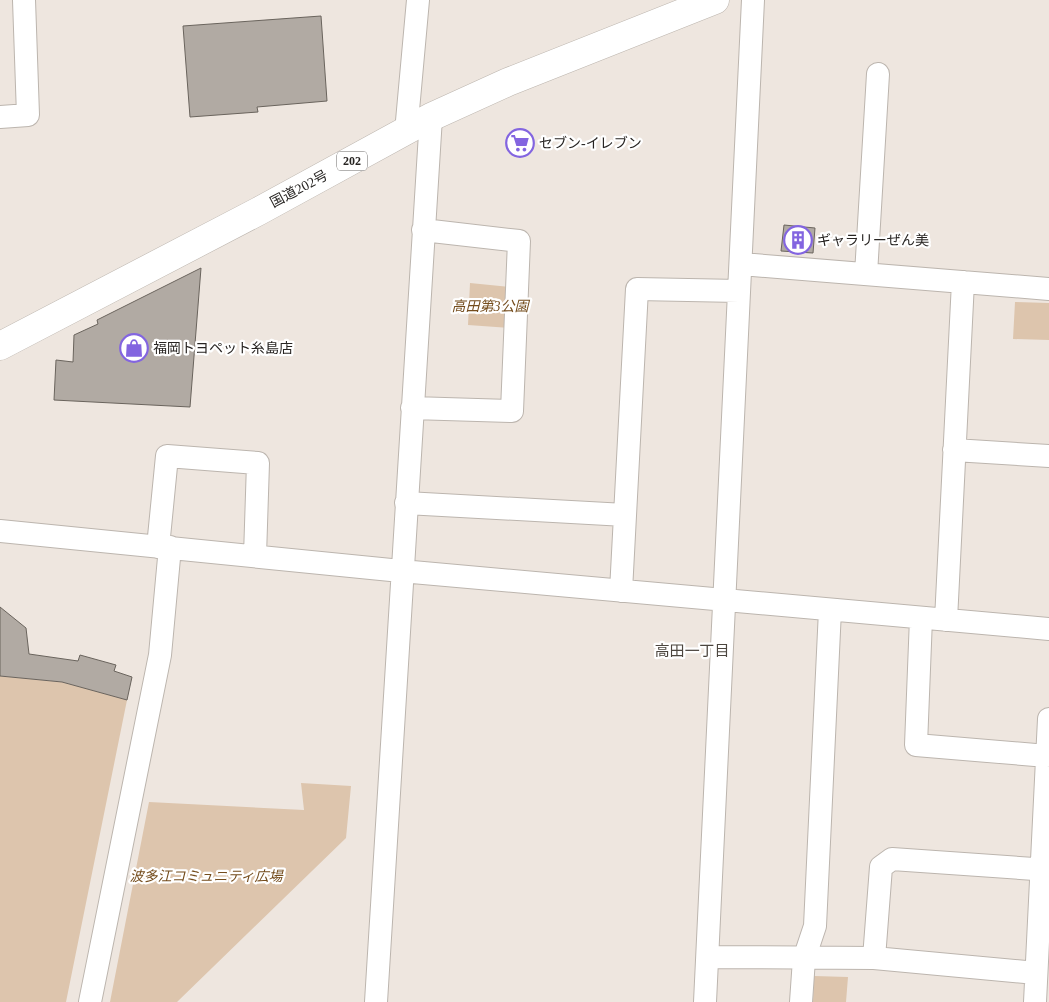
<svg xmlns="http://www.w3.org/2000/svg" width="1049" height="1002" font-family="'Times New Roman','Noto Sans JP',serif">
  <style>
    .green { fill: #ddc5ad }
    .building { fill: #b1aaa3; stroke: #6a645d }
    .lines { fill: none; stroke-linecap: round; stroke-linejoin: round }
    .minor-casing { stroke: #bcb5ae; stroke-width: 24 }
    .trunk-casing { stroke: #bcb5ae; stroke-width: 29 }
    .minor { stroke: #fff; stroke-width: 22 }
    .trunk { stroke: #fff; stroke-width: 28 }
    .labels { text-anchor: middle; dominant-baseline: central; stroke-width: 4.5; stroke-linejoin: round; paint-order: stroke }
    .shield { fill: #fff; stroke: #686664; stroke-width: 1 }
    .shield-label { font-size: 12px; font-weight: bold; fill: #272422 }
    .poi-label { font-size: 14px; fill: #272422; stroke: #fff; text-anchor: start }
    .street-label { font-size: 14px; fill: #272422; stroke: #fff }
    .park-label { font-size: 14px; font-style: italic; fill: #744c1c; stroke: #fff }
    .neighbourhood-label { font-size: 15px; fill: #4c463f; stroke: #fff }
  </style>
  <rect width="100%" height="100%" fill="#eee6df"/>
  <path class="green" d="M470,283L511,287L510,328L468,325Z
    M1015,302L1049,303V340L1013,339Z
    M0,676L62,682L127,700L66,1002H0Z
    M301,783L351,786L346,838L177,1002H110L149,802L304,810Z
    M814,976L848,977L846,1002H813Z"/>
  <path class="building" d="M321,16L327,101L257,107L258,112L190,117L183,26Z
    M784,225L815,228L813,253L781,251Z
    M201,268L190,407L54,400L56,360L73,362L74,335L98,324L97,320Z
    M0,607L26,628L29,654L78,661L80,655L116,665L114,671L132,677L127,700L62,682L0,676Z"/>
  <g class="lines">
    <defs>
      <path id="minor" d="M0,117L28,115L24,0
        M406,132L418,0
        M741,264L1049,289
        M866,274L878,74
        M412,408L512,411L519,241L423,230
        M954,450L1049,456
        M406,503L625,515
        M0,531L401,571L1049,629
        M158,547L167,456L258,463L255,556
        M621,591L637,289L739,291
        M921,618L916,745L1047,756
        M946,620L963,282
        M708,957L874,958L1036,973
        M874,958L881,867L892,859L1049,870
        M90,1002L160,655L170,547
        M376,1002L431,117
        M705,1002L753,0
        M801,1002L804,959L815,926L830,610
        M1035,1002L1049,719"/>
      <path id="trunk" d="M0,346L259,211L431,117L508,82L715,0"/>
    </defs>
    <use href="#minor" class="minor-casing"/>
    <use href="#trunk" class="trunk-casing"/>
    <use href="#minor" class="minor"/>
    <use href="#trunk" class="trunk"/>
  </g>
  <defs>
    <symbol id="supermarket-ring" viewBox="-11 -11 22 22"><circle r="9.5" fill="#fff" stroke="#8365e0" stroke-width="1.5"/><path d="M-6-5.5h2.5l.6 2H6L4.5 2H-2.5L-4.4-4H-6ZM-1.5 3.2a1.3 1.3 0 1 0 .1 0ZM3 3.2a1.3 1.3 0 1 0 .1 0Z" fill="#8365e0"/></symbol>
    <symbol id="building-ring" viewBox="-11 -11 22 22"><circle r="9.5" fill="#fff" stroke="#8365e0" stroke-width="1.5"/><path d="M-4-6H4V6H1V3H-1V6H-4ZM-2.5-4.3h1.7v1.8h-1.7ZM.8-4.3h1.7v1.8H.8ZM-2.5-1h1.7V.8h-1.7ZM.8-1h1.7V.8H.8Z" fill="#8365e0"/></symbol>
    <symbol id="shop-ring" viewBox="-11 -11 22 22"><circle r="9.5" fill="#fff" stroke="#8365e0" stroke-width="1.5"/><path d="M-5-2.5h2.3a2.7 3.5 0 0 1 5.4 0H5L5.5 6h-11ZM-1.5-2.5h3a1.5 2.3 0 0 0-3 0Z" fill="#8365e0"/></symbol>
  </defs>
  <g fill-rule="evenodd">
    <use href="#supermarket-ring" x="504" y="127" width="32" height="32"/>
    <use href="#building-ring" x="782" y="224" width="32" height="32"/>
    <use href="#shop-ring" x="118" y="332" width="32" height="32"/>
  </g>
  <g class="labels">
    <rect class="shield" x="337" y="151.5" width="30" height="19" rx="4"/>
    <g class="shield-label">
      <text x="352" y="161">202</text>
    </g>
    <g class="poi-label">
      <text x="539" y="143">セブン-イレブン</text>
      <text x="817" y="240">ギャラリーぜん美</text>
      <text x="153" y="348">福岡トヨペット糸島店</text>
    </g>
    <g class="street-label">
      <text transform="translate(299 189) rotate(-28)">国道202号</text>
    </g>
    <g class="park-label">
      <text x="490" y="306">高田第3公園</text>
      <text x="206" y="876">波多江コミュニティ広場</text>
    </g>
    <g class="neighbourhood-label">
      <text x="692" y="651">高田一丁目</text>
    </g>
  </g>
</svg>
